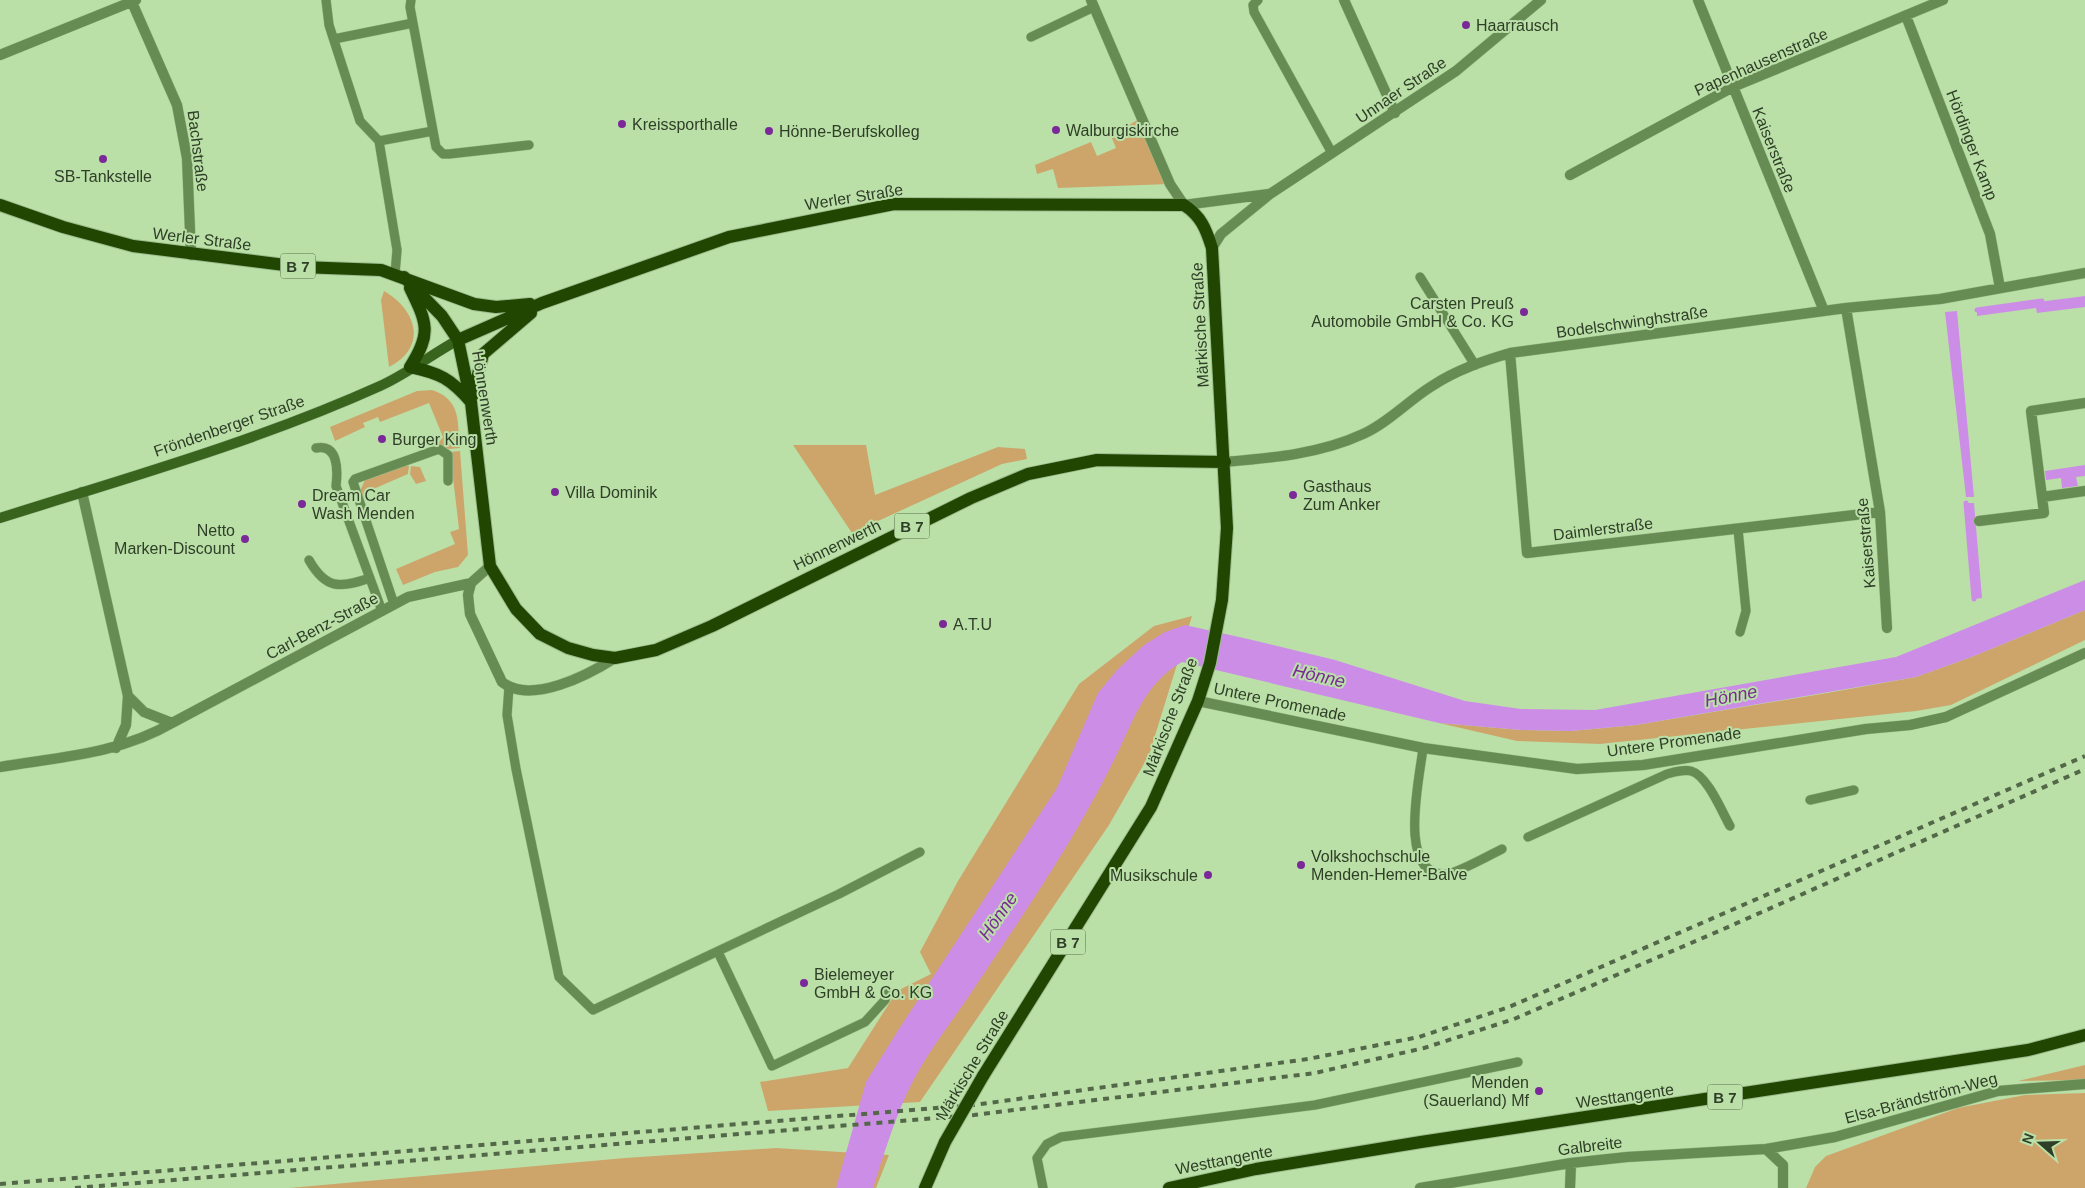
<svg xmlns="http://www.w3.org/2000/svg" width="2085" height="1188" font-family="Helvetica,sans-serif">
  <style>
    .green { fill: #cda56b }
    .water { fill: #cc8de7 }
    .lines { fill: none; stroke-linecap: round; stroke-linejoin: round }
    .stream { stroke: #cc8de7; stroke-width: 5 }
    .lane-casing { stroke: #9bbc8c; stroke-width: 10 }
    .street-casing { stroke: #9bbc8c; stroke-width: 11 }
    .secondary-casing { stroke: #9bbc8c; stroke-width: 11 }
    .primary-casing { stroke: #9bbc8c; stroke-width: 14 }
    .lane { stroke: #668b53; stroke-width: 9 }
    .street { stroke: #668b53; stroke-width: 10 }
    .secondary { stroke: #39641e; stroke-width: 10 }
    .primary { stroke: #204601; stroke-width: 12 }
    .rail { stroke: #536849; stroke-width: 4; stroke-dasharray: 6 6; stroke-linecap: butt }
    .primary-bridge-casing { stroke: #9bbc8c; stroke-width: 14; stroke-linecap: butt }
    .primary-bridge { stroke: #204601; stroke-width: 12 }
    .poi-dot { fill: #7b2999; stroke: #bae0a8; stroke-width: 2 }
    .labels { text-anchor: middle; dominant-baseline: central; stroke-width: 4; stroke-linejoin: round; paint-order: stroke }
    .shield { fill: #bae0a8; stroke: #596f4e; stroke-width: 1 }
    .shield-label { font-size: 15px; font-weight: bold; fill: #2f3e27 }
    .poi-label { font-size: 16px; fill: #2f3e27; stroke: #bae0a8; text-anchor: start }
    .street-label { font-size: 16px; fill: #2f3e27; stroke: #bae0a8 }
    .water-label { font-size: 18px; font-style: italic; fill: #792c95; stroke: #bae0a8 }
  </style>
  <rect width="100%" height="100%" fill="#bae0a8"/>
  <path class="green" d="M1139,119L1170,184L1058,188L1053,169L1037,174L1035,165L1091,142L1097,156L1116,148L1111,136Z
    M384,291C417,310 428,347 389,367L381,300Z
    M432,390C462,400 457,422 460,448L449,449L437,445L443,437L429,403L380,422L378,417L363,423L365,427L335,441L330,427L417,391Z
    M793,445H866L875,495L998,447L1025,449L1027,459L1002,464L852,533Z
    M460,451L468,555L458,567L435,572L403,585L396,569L455,544L450,532L459,529L450,452Z
    M400,465L409,466L408,474L364,493L366,497L362,499L360,491L365,480Z
    M411,466L420,467L426,481L416,484L410,474Z
    M2085,610V640L1951,705L1916,711L1600,744L1517,741L1439,723L1521,730L1571,731L1636,725L1827,693L1916,677L1974,656Z
    M1192,616L1149,755L1109,825L920,1102L768,1111L760,1082L848,1068L897,991L931,974L920,952L958,881L1079,684L1154,626Z
    M2085,1065V1080L2018,1081Z
    M2085,1093V1188H1806L1815,1167L1826,1156L1958,1108L2025,1095Z
    M776,1148L889,1155L876,1188H289L625,1158Z"/>
  <path class="water" d="M2085,296V307L2037,313L2036,308L1977,316V310Z
    M1957,311L1974,497H1966L1945,312Z
    M2085,465V476L2076,477L2078,486L2062,488L2061,478L2046,480L2045,471Z
    M1966,503H1974L1982,598L1974,599Z
    M2085,580V610L1974,656L1916,677L1636,725L1571,731L1521,730L1439,723L1182,662C1143,684 1133,723 1113,762C1075,839 1025,912 977,984C955,1018 929,1049 911,1085C895,1117 884,1154 873,1188H836L866,1082L897,1032L1057,788L1098,693L1117,670L1144,645L1165,632L1185,625L1248,639L1335,660L1465,701L1521,709L1595,710L1896,657Z"/>
  <g class="lines">
    <path class="stream" d="M1977,310L2042,301
      M1966,503L1974,599"/>
    <defs>
      <path id="lane" d="M326,0L329,25L360,121L379,141L397,250L395,274
        M411,0L410,7L436,147L443,154H449L529,145
        M1258,0L1253,5L1254,12L1332,153
        M1031,37L1094,7
        M334,39L413,23
        M379,141L433,131
        M1420,277L1475,365
        M316,448C338,443 338,470 336,486L382,611
        M1738,529L1746,611L1740,632
        M309,560C326,590 340,588 370,578
        M394,604L353,482L355,479L439,449L448,455V481
        M509,687L507,715L516,769L559,977L593,1010L839,894L920,852
        M1423,748C1420,777 1396,877 1446,874C1456,874 1490,855 1502,849
        M1810,800L1854,790
        M1528,837L1667,774C1674,772 1683,769 1691,771C1707,775 1722,812 1730,826
        M718,952L772,1066L865,1022L885,1000L888,991
        M1043,1188L1037,1158L1047,1144L1061,1137L1315,1105L1518,1062"/>
      <path id="street" d="M131,0L177,105L187,158L191,255
        M1091,0L1170,184L1184,205L1269,194
        M1344,0L1395,113
        M1698,0L1824,311
        M1906,16L1990,234L2000,288
        M0,55L136,0
        M1570,175L1733,87L1943,0
        M1212,248L1221,234L1270,194L1456,71L1541,0
        M1846,308L1880,512L1887,628
        M1510,353L1527,553L1880,512
        M2085,403L2031,411L2042,497L2085,491
        M1225,462C1271,458 1320,454 1363,434C1388,423 1409,400 1432,386C1456,370 1483,361 1510,353L1846,308L1940,299L2085,273
        M82,492L128,696L126,725L116,748
        M1979,521L2044,513L2042,497
        M471,583L468,595L470,614L502,682C531,705 588,675 615,658
        M128,696L144,712L172,723L408,597L471,583L490,566
        M1198,701L1423,748L1577,769L1643,765L1866,729L1910,725L1946,717L2085,653
        M0,767C60,757 119,754 172,723
        M1766,1149L1783,1165V1188
        M1420,1188L1571,1163L1627,1157L1766,1149L1835,1137L1998,1091L2085,1084
        M1570,1188L1571,1163"/>
      <path id="secondary" d="M0,518C127,478 258,441 380,386C407,374 432,354 458,340"/>
      <path id="primary" d="M0,205L63,227L133,246L301,267L381,270L474,304L496,307L530,304
        M404,277L442,316L458,340L471,402L490,566L516,609L540,634L568,648L593,655L615,658L656,650L712,626L971,498L1028,474L1097,460L1225,462
        M410,288C427,323 432,333 410,367C440,373 451,379 471,402
        M458,340L542,303L729,237L894,204L1184,205C1201,216 1206,229 1212,248L1227,528L1222,600L1210,663L1198,701L1151,807L983,1076
        M473,395L483,354L531,313
        M925,1188L945,1142
        M1169,1188L1256,1169L1421,1142L2028,1050L2085,1035"/>
    </defs>
    <use href="#lane" class="lane-casing"/>
    <use href="#street" class="street-casing"/>
    <use href="#secondary" class="secondary-casing"/>
    <use href="#primary" class="primary-casing"/>
    <use href="#lane" class="lane"/>
    <use href="#street" class="street"/>
    <use href="#secondary" class="secondary"/>
    <use href="#primary" class="primary"/>
    <path class="rail" d="M0,1184L974,1105L1308,1059L1419,1037L1509,1007L2085,756
      M75,1188L974,1115L1315,1073L1424,1048L1514,1019L1719,931L2085,769"/>
    <defs>
      <path id="primary-bridge" d="M945,1142L983,1076"/>
    </defs>
    <use href="#primary-bridge" class="primary-bridge-casing"/>
    <use href="#primary-bridge" class="primary-bridge"/>
  </g>
  <g class="poi-dot">
    <circle cx="1466" cy="25" r="5"/>
    <circle cx="622" cy="124" r="5"/>
    <circle cx="1056" cy="130" r="5"/>
    <circle cx="769" cy="131" r="5"/>
    <circle cx="103" cy="159" r="5"/>
    <circle cx="1524" cy="312" r="5"/>
    <circle cx="382" cy="439" r="5"/>
    <circle cx="555" cy="492" r="5"/>
    <circle cx="1293" cy="495" r="5"/>
    <circle cx="302" cy="504" r="5"/>
    <circle cx="245" cy="539" r="5"/>
    <circle cx="943" cy="624" r="5"/>
    <circle cx="1301" cy="865" r="5"/>
    <circle cx="1208" cy="875" r="5"/>
    <circle cx="804" cy="983" r="5"/>
    <circle cx="1539" cy="1091" r="5"/>
  </g>
  <g class="labels">
    <g class="shield">
      <rect x="280.5" y="253.5" width="35" height="25" rx="4"/>
      <rect x="894.5" y="513.5" width="35" height="25" rx="4"/>
      <rect x="1050.5" y="929.5" width="35" height="25" rx="4"/>
      <rect x="1707.5" y="1084.5" width="35" height="25" rx="4"/>
    </g>
    <g class="shield-label">
      <text x="298" y="266">B 7</text>
      <text x="912" y="526">B 7</text>
      <text x="1068" y="942">B 7</text>
      <text x="1725" y="1097">B 7</text>
    </g>
    <g class="poi-label">
      <text x="1476" y="25">Haarrausch</text>
      <text x="632" y="124">Kreissporthalle</text>
      <text x="1066" y="130">Walburgiskirche</text>
      <text x="779" y="131">Hönne-Berufskolleg</text>
      <text x="103" y="176" text-anchor="middle">SB-Tankstelle</text>
      <text x="1514" y="303" text-anchor="end">Carsten Preuß<tspan x="1514" dy="18">Automobile GmbH &amp; Co. KG</tspan></text>
      <text x="392" y="439">Burger King</text>
      <text x="1303" y="486">Gasthaus<tspan x="1303" dy="18">Zum Anker</tspan></text>
      <text x="565" y="492">Villa Dominik</text>
      <text x="312" y="495">Dream Car<tspan x="312" dy="18">Wash Menden</tspan></text>
      <text x="235" y="530" text-anchor="end">Netto<tspan x="235" dy="18">Marken-Discount</tspan></text>
      <text x="953" y="624">A.T.U</text>
      <text x="1311" y="856">Volkshochschule<tspan x="1311" dy="18">Menden-Hemer-Balve</tspan></text>
      <text x="1198" y="875" text-anchor="end">Musikschule</text>
      <text x="814" y="974">Bielemeyer<tspan x="814" dy="18">GmbH &amp; Co. KG</tspan></text>
      <text x="1529" y="1082" text-anchor="end">Menden<tspan x="1529" dy="18">(Sauerland) Mf</tspan></text>
    </g>
    <g class="street-label">
      <text transform="translate(1761 62) rotate(-24)">Papenhausenstraße</text>
      <text transform="translate(1401 90) rotate(-34)">Unnaer Straße</text>
      <text transform="translate(1972 145) rotate(69)">Hördinger Kamp</text>
      <text transform="translate(1774 150) rotate(68)">Kaiserstraße</text>
      <text transform="translate(198 151) rotate(83)">Bachstraße</text>
      <text transform="translate(854 197) rotate(-9)">Werler Straße</text>
      <text transform="translate(202 239) rotate(7)">Werler Straße</text>
      <text transform="translate(1632 322) rotate(-8)">Bodelschwinghstraße</text>
      <text transform="translate(1200 325) rotate(-93)">Märkische Straße</text>
      <text transform="translate(485 398) rotate(81)">Hönnenwerth</text>
      <text transform="translate(229 426) rotate(-19)">Fröndenberger Straße</text>
      <text transform="translate(1603 529) rotate(-7)">Daimlerstraße</text>
      <text transform="translate(1866 543) rotate(-95)">Kaiserstraße</text>
      <text transform="translate(837 545) rotate(-26)">Hönnenwerth</text>
      <text transform="translate(322 626) rotate(-28)">Carl-Benz-Straße</text>
      <text transform="translate(1280 702) rotate(12)">Untere Promenade</text>
      <text transform="translate(1170 717) rotate(-69)">Märkische Straße</text>
      <text transform="translate(1674 742) rotate(-8)">Untere Promenade</text>
      <text transform="translate(972 1065) rotate(-59)">Märkische Straße</text>
      <text transform="translate(1625 1096) rotate(-8)">Westtangente</text>
      <text transform="translate(1921 1098) rotate(-15)">Elsa-Brändström-Weg</text>
      <text transform="translate(1590 1146) rotate(-7)">Galbreite</text>
      <text transform="translate(1224 1160) rotate(-11)">Westtangente</text>
    </g>
    <g class="water-label">
      <text transform="translate(1319 676) rotate(13)">Hönne</text>
      <text transform="translate(1731 696) rotate(-11)">Hönne</text>
      <text transform="translate(998 916) rotate(-55)">Hönne</text>
    </g>
  </g>
  <g transform="translate(2040 1143) rotate(290)" stroke="#bae0a8" stroke-width="4" paint-order="stroke">
  <path d="M0-4L9 19L0 12L-9 19Z" fill="#2f3e27"/>
  <text y="-8" font-size="14" font-weight="bold" text-anchor="middle" fill="#2f3e27">N</text>
  </g>
</svg>
